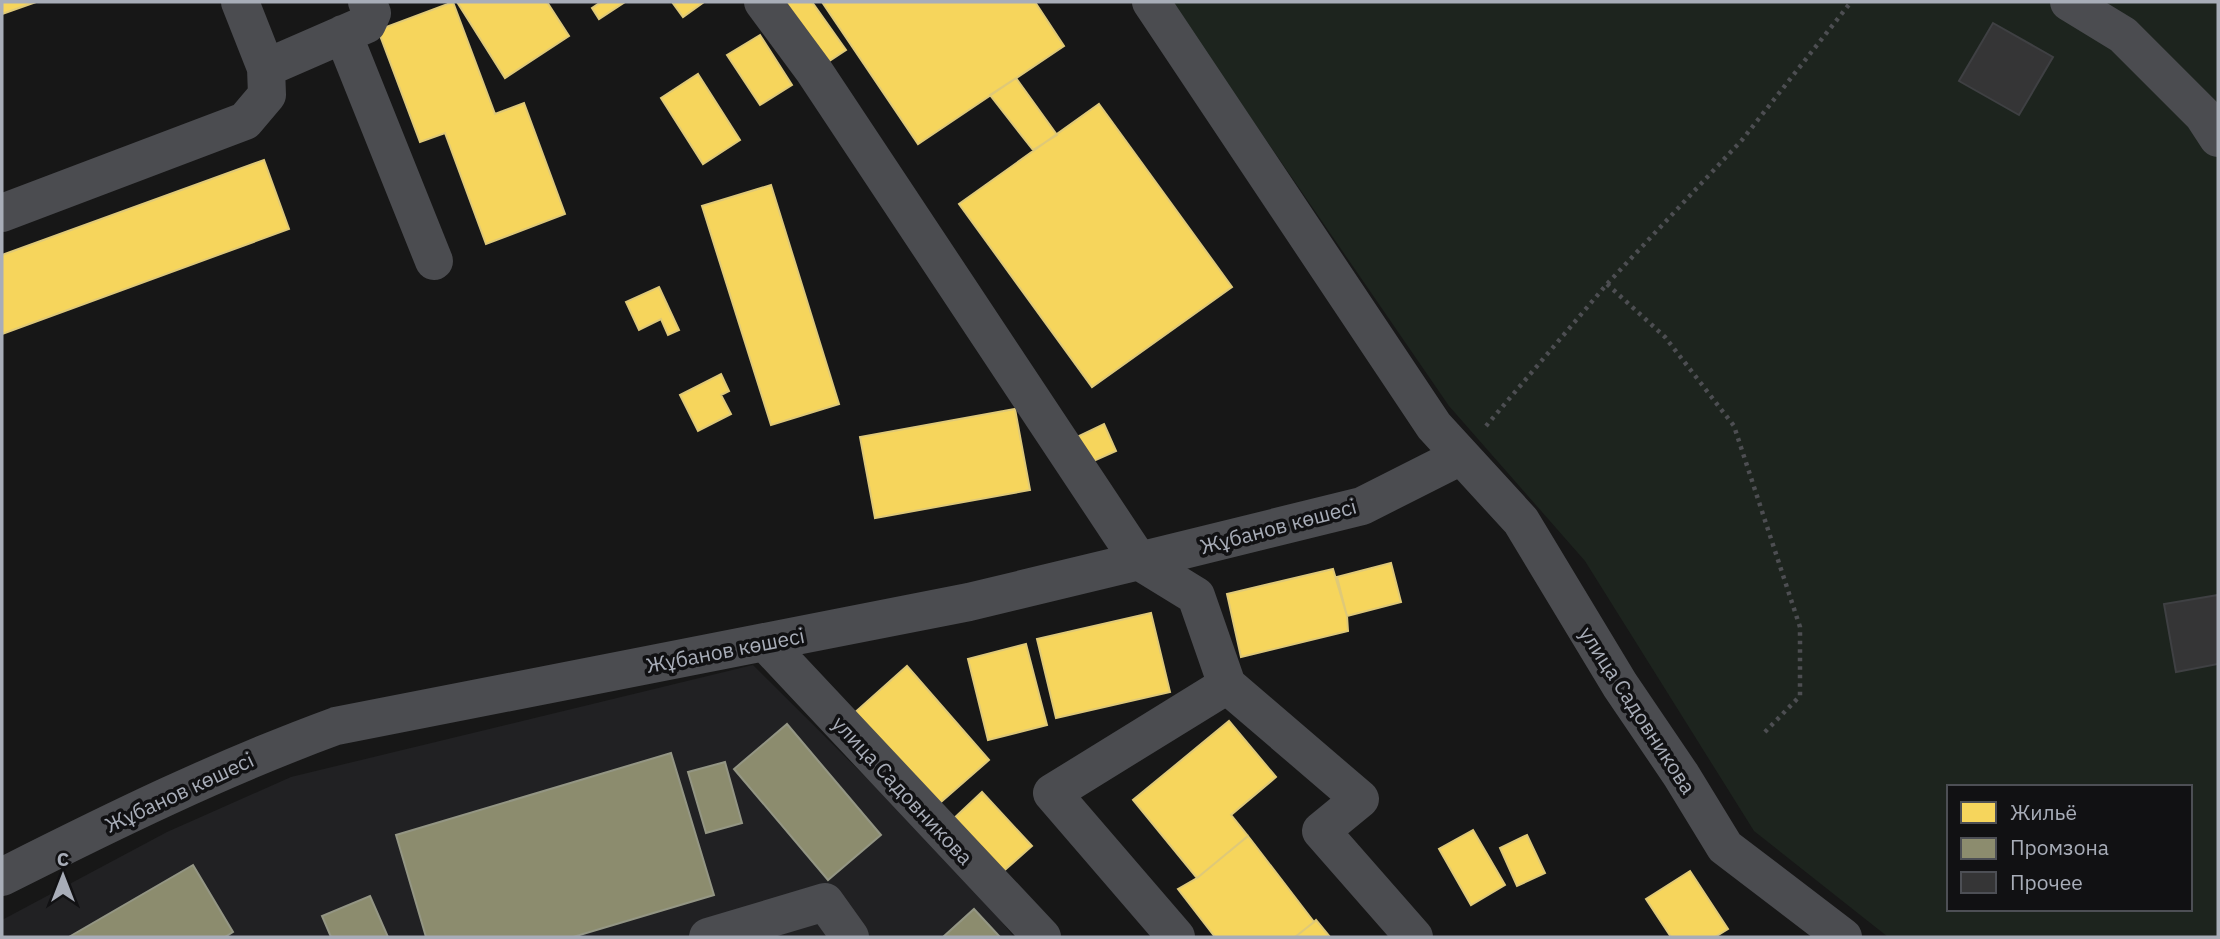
<svg xmlns="http://www.w3.org/2000/svg" width="2220" height="939" font-family="'IBM Plex Sans',sans-serif">
  <style>
    .built { fill: #212123 }
    .green { fill: #1d241e; fill-rule: evenodd }
    .homes { fill: #f6d55c; stroke: #dfc978; stroke-width: 2 }
    .industry { fill: #8c8c6e; stroke: #949684; stroke-width: 2 }
    .building { fill: #353536; stroke: #3f4043; stroke-width: 2 }
    .lines { fill: none; stroke-linecap: round; stroke-linejoin: round }
    .path { stroke: #4d4e52; stroke-width: 4.5; stroke-dasharray: 3.5 5; stroke-linecap: butt }
    .minor { stroke: #4b4c50; stroke-width: 38 }
    .labels { text-anchor: middle; dominant-baseline: central; stroke-width: 7; stroke-linejoin: round; paint-order: stroke }
    .street-label { font-size: 21px; fill: #a8adb8; stroke: #111113 }
  </style>
  <rect width="100%" height="100%" fill="#171717"/>
  <path class="built" d="M753,665L964,875L1014,937H2V920L167,832L291,777Z"/>
  <path class="green" d="M1171,2H2218V937H1888L1754,831L1585,561L1449,406ZM1949,787H2190V909H1949Z"/>
  <path class="homes" d="M2,2H36L2,14Z
    M453,2L495,114L524,103L565,214L486,244L445,133L420,142L378,30Z
    M457,2H547L569,36L505,78Z
    M601,2H625L599,19L592,8Z
    M672,2H704L683,17Z
    M769,2H812L846,50L814,71Z
    M822,2H1035L1064,46L918,144Z
    M760,35L792,85L760,105L727,55Z
    M698,74L740,140L703,164L661,98Z
    M1016,78L1057,135L1033,150L990,95Z
    M1099,104L1232,287L1092,387L959,204Z
    M264,160L289,229L2,334V255Z
    M771,185L839,404L771,425L702,206Z
    M659,287L679,330L668,335L661,319L639,330L626,302Z
    M721,374L729,391L721,395L731,414L698,431L680,395Z
    M1015,409L1030,490L875,518L860,437Z
    M1104,424L1116,451L1089,463L1077,437Z
    M1391,563L1401,602L1347,616L1337,577Z
    M1333,569L1347,616L1348,631L1241,657L1227,594Z
    M1151,613L1170,692L1056,718L1037,639Z
    M1026,644L1047,725L988,740L968,659Z
    M907,666L989,760L934,808L852,715Z
    M1229,721L1276,777L1231,815L1248,836L1197,878L1133,800Z
    M982,792L1032,846L999,875L950,822Z
    M1473,830L1505,885L1471,905L1439,849Z
    M1527,835L1545,873L1517,886L1500,848Z
    M1248,836L1314,922L1295,937H1215L1178,889L1197,878Z
    M1690,871L1728,929L1715,937H1671L1646,899Z
    M1316,920L1330,937H1295L1314,922Z"/>
  <path class="industry" d="M787,724L881,835L828,880L734,769Z
    M671,753L714,895L573,937H426L396,835Z
    M725,762L742,823L706,833L688,772Z
    M193,865L233,932L225,937H69Z
    M370,896L388,937H331L322,916Z
    M974,909L1000,937H943Z"/>
  <path class="building" d="M1993,23L2053,57L2019,115L1959,81Z
    M2218,595V664L2176,672L2164,604Z"/>
  <g class="lines">
    <path class="path" d="M1607,284L1665,337L1734,426L1800,627V696L1762,735
      M1486,426L1607,284L1742,140L1851,2"/>
    <path class="minor" d="M763,2L814,71L1139,561L1196,596L1227,685L1052,793L1176,937
      M1151,2L1434,426L1521,521L1620,685L1681,775L1725,847L1843,937
      M2069,2L2123,35L2203,115L2218,138
      M343,34L434,261
      M266,68L367,24L372,13L367,2
      M2,213L245,121L267,95L266,68L240,2
      M765,642L1042,937
      M1227,685L1360,799L1321,831L1414,937
      M2,877C111,822 221,768 336,726L969,602L1139,561L1362,506L1461,456
      M708,937L825,902L850,937"/>
  </g>
  <g class="labels">
    <g class="street-label">
      <text transform="translate(1278 526) rotate(-15)">Жұбанов көшесі</text>
      <text transform="translate(725 650) rotate(-11)">Жұбанов көшесі</text>
      <text transform="translate(1638 710) rotate(57)">улица Садовникова</text>
      <text transform="translate(903 790) rotate(47)">улица Садовникова</text>
      <text transform="translate(179 792) rotate(-25)">Жұбанов көшесі</text>
    </g>
  </g>
  <rect width="2220" height="939" fill="none" stroke="#a8adb8" stroke-width="7"/>
  <rect x="1947" y="785" width="245" height="126" fill="#111113" stroke="#4d4f55" stroke-width="2"/>
  <rect x="1961" y="802" width="35" height="21" fill="#f6d55c" stroke="#4d4f55" stroke-width="2"/>
  <text x="2010" y="820" font-size="21" fill="#a8adb8">Жильё</text>
  <rect x="1961" y="838" width="35" height="21" fill="#8c8c6e" stroke="#4d4f55" stroke-width="2"/>
  <text x="2010" y="855" font-size="21" fill="#a8adb8">Промзона</text>
  <rect x="1961" y="872" width="35" height="21" fill="#353536" stroke="#4d4f55" stroke-width="2"/>
  <text x="2010" y="890" font-size="21" fill="#a8adb8">Прочее</text>
  <g transform="translate(63 876)" stroke="#111113" stroke-width="5" paint-order="stroke">
  <path d="M0-5L12 26L0 18L-12 26Z" fill="#a8adb8"/>
  <text y="-10" font-size="19" font-weight="bold" text-anchor="middle" fill="#a8adb8">С</text>
  </g>
</svg>
